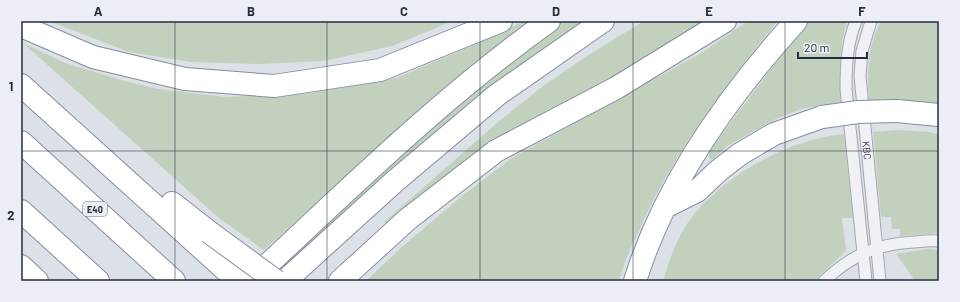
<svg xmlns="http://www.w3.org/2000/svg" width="960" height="302" font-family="Barlow,sans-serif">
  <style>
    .green { fill: #c2d1bd }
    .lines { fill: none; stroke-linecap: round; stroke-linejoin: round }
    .service-casing { stroke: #a2a7b1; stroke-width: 13 }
    .motorway-casing { stroke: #838e9e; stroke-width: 24 }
    .service { stroke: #eff1f5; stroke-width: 11 }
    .motorway { stroke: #fff; stroke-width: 22 }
    .motorway-bridge-casing { stroke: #838e9e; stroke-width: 24; stroke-linecap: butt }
    .motorway-bridge { stroke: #fff; stroke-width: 22 }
    .grid { fill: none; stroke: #262e3d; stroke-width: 1; stroke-opacity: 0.55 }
    .labels { text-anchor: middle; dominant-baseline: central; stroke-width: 3.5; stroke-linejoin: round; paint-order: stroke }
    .shield { fill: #ebeff5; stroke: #616874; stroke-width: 1 }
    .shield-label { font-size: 9px; font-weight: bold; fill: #262e3d }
    .street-label { font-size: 10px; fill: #262e3d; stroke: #ebeff5 }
    .neatline { fill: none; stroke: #262e3d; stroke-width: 1.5 }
    .grid-label { font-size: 13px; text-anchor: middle; font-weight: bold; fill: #262e3d }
  </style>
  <rect width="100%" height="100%" fill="#dce0e7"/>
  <path class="green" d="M49,21H453L392,46L324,61L260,64L191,62L129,52Z
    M524,21H538L476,67L398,129L264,250L220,219L23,43L65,63L121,80L158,89L226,97L309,93L396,78L460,51Z
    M564,21H592L287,266L282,262L418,135L546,32Z
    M644,21H714L388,226L384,222L498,122L543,86L590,54Z
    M748,21H778C725,85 675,151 640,228C632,245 624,262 619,281H366L403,246L462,196L512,158L703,52Z
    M807,21H847C839,49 839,74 841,102L801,109L776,119L727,146L712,160L709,158V152L719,138Z
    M881,21H939V105L896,100H869C867,71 867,47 881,21Z
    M898,130L930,132L939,135V233L900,236V229H892L891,217H881L873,132Z
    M844,134L853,218H842L846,251L814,281H663C668,264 675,243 685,227C716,179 787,139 844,134Z
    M927,249L939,250V281H915L896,254Z"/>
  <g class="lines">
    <defs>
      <g id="service">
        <path d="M856,21C847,43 846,65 846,89L866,281"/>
        <path id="s1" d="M871,21L862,51L860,76L880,281"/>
        <path d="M824,281C852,255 876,244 914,242C923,241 931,240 939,241"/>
      </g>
      <path id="motorway" d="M21,26L93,57L185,79L274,86L380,70L501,21
        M21,85L238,281
        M897,111L939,115
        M21,142L174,281
        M172,203L209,232
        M665,207L697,191L718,171L740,154L774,134L822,117
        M21,211L98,281
        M21,266L37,281
        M250,281C347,191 441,98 549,21
        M285,281L394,182L497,95L603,21
        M340,281L408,219L496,151L616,88L725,21
        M635,281C665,184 728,96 796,21"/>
    </defs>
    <use href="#service" class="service-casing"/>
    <use href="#motorway" class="motorway-casing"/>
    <use href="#service" class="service"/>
    <use href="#motorway" class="motorway"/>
    <defs>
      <path id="motorway-bridge" d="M822,117L858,112L897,111
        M209,232L276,281"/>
    </defs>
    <use href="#motorway-bridge" class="motorway-bridge-casing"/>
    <use href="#motorway-bridge" class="motorway-bridge"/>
  </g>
  <path class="grid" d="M175,21V281M327,21V281M480,21V281M633,21V281M785,21V281M21,151H939"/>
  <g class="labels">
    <rect class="shield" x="83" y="202" width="24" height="14" rx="3"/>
    <g class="shield-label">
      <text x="95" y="209">E40</text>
    </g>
    <g class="street-label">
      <text stroke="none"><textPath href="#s1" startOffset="131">KBC</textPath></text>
    </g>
  </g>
  <rect width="960" height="302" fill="none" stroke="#ebeff5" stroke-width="44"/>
  <path d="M798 52v6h69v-6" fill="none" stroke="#262e3d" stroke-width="2"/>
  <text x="804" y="52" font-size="12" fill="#262e3d" stroke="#ebeff5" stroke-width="3" paint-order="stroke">20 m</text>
  <rect x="22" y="22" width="916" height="258" class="neatline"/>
  <g class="grid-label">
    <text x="98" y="16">A</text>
    <text x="251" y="16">B</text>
    <text x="404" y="16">C</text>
    <text x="556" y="16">D</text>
    <text x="709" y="16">E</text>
    <text x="862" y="16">F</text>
    <text x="11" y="91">1</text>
    <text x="11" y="220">2</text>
  </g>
</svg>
